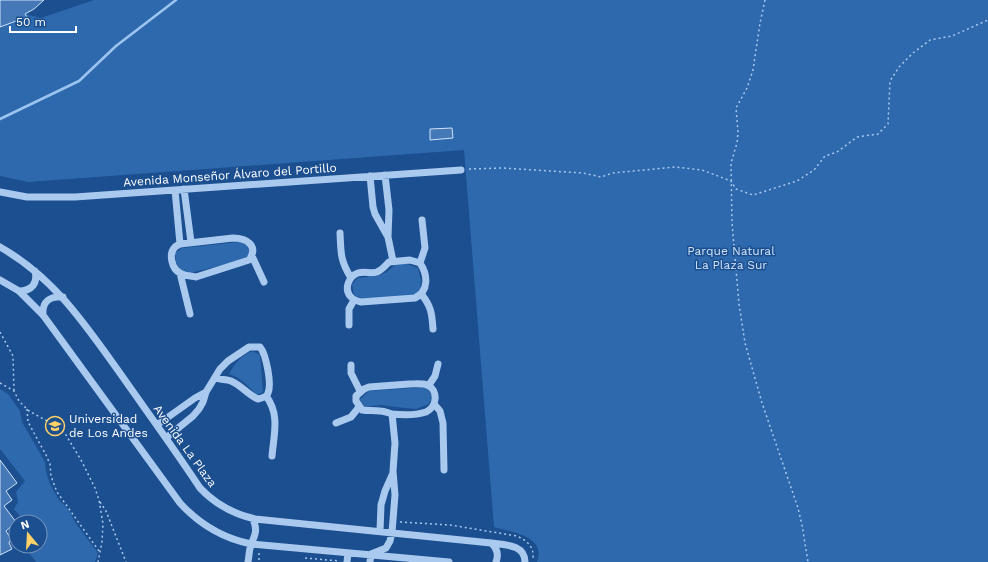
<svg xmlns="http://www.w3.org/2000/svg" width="988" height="562" font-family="'Work Sans',sans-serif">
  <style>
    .green { fill: #2e69ad }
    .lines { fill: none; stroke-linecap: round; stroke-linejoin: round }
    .stream { stroke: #9cc4f0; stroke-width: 2.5 }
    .building { fill: #4478b7; stroke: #cfe3fa }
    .path { stroke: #a9c9ee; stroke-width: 1.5; stroke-dasharray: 2 3; stroke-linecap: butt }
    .minor { stroke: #a9c9ee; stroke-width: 7 }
    .labels { text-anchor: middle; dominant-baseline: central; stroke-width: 3; stroke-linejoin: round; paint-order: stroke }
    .street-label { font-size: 12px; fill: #fff; stroke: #1b4f8f }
    .park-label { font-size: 12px; fill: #cfe3fa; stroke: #1b4f8f }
    .poi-label { font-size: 12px; fill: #fff; stroke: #1b4f8f; text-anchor: start }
  </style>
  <rect width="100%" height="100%" fill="#1b4f8f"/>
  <path class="green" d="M94,0H988V562H537C547,536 511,532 494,527L464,150L28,182L0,176V27L26,17L25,14L41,18Z
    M239,242L248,245L250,255L244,260L190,273L180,269L176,262L175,253L182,248Z
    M395,264H407L418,268L421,280L420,291L410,298L366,300L354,295L352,284L358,278C374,276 384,278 395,264Z
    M252,351L260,355L263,392L257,395C248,386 241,378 229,374C235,363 241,356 252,351Z
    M426,387L432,396L429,404L416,409L396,407L381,405L362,407L360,399L369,391Z
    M0,389L8,394L20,411L22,422L45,462L46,472L50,484L59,500L69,510L75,522L98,553L95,562H36L24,546H40V522H21L22,519L14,509L18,502L16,492L25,481L0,449Z"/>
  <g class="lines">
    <path class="stream" d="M0,119L79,81L116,46L176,0"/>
  </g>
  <path class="building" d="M0,0H44L34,9L25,14L27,17L0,27Z
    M452,128L453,138L430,140V129Z
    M0,460L17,483L6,491L12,500L4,506L16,522L6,531L11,539L9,543L12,549L0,555Z"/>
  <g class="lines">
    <path class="path" d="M765,0L760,23L753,70L747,88L736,108L738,132L737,143L731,163L732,223L739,304L745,343L762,403L798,508L802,525L808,562
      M469,169L502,168L583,173L601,177L613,173L675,167L702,170L731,181L736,189L753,195L797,181L814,170L825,156L837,152L857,137L878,134L888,124L890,81L899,67L913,53L930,40L952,36L988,20
      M0,332L13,356L14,391
      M0,383L14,391L19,401L29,411L58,427L66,435L81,460L95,488L99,500L103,524L102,542L98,562
      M27,409L28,422L46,455L50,464L51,476L57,492L99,551
      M100,502L106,511L126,562
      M400,522L450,525L517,536C527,541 534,546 533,558
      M259,553V562
      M305,558L340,561"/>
    <path class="minor" d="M385,175L389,210L388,237
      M370,176L373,207L375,214L388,237L393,261
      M184,189L191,242
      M175,190L180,244
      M0,192L27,197H75L461,170
      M340,233C341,253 340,260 351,278
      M233,238C247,238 259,246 249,260L196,277C191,276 185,276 180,273C172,269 168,254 175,247C176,246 178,245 180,244Z
      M0,247C55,278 86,326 122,376C148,413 175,450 200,488C216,505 233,514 255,519L491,543C504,545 525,544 525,562
      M252,256L264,282
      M410,260L420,263C428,275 429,291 415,298L361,302C357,301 353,300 350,296C344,288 349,276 358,273C364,271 371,274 377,272C382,270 385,266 389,262Z
      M420,263L425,248L422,220
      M180,273L190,314
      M0,280L19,291L43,315L180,503C200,525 222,538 251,544L449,562
      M19,291C32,291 38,283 35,271
      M422,295C431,306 432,314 433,329
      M43,315C42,301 50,296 63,297
      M349,325V309L354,300
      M351,365V373L360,391
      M409,384C415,384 422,383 427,385C439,390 437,407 426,412C417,415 402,415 392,414C388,413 385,411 380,411C374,410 368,411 362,410L356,401V396L364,389L369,387Z
      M429,385L435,376L438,364
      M266,396C280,414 274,434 272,456
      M434,404L440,411L443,423L444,470
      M336,423L351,417L359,407
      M157,425L195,398L206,392
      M166,438L193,416L199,409L203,402L206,392L220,369L228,361L249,347H260C266,354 272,384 268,393C267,397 262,398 258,399C248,395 241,385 231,381C226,379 221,380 216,378
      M380,531L381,505L385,491L393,473
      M491,543C497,548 499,554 496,562
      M248,562C249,557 249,550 251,545C255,534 258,531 253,519
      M347,562L348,553
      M370,562L371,554L386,548L390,541L392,532L395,495L393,471L395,443L392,414"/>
  </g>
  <defs>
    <symbol id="university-ring" viewBox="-11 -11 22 22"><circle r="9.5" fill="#1b4f8f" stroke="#ffd166" stroke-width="1.5"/><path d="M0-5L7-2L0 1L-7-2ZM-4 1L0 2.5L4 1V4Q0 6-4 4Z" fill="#ffd166"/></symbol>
  </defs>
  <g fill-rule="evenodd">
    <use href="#university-ring" x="44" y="415" width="22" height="22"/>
  </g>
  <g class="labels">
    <g class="street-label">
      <text transform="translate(230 175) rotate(-4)">Avenida Monseñor Álvaro del Portillo</text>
      <text transform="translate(185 446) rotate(54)">Avenida La Plaza</text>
    </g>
    <g class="park-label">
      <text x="731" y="251">Parque Natural<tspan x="731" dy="14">La Plaza Sur</tspan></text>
    </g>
    <g class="poi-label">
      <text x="69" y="419">Universidad<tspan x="69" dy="14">de Los Andes</tspan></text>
    </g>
  </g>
  <g transform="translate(28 534) rotate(342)"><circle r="19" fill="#1b4f8f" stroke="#7695bc"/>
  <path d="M0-3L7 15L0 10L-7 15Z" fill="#ffd166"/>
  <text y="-6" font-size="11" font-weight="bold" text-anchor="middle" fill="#ffffff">N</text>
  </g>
  <path d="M10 26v6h66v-6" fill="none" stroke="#ffffff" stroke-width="2"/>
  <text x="16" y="26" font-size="12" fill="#ffffff" stroke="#1b4f8f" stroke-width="3" paint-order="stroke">50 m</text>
</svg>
